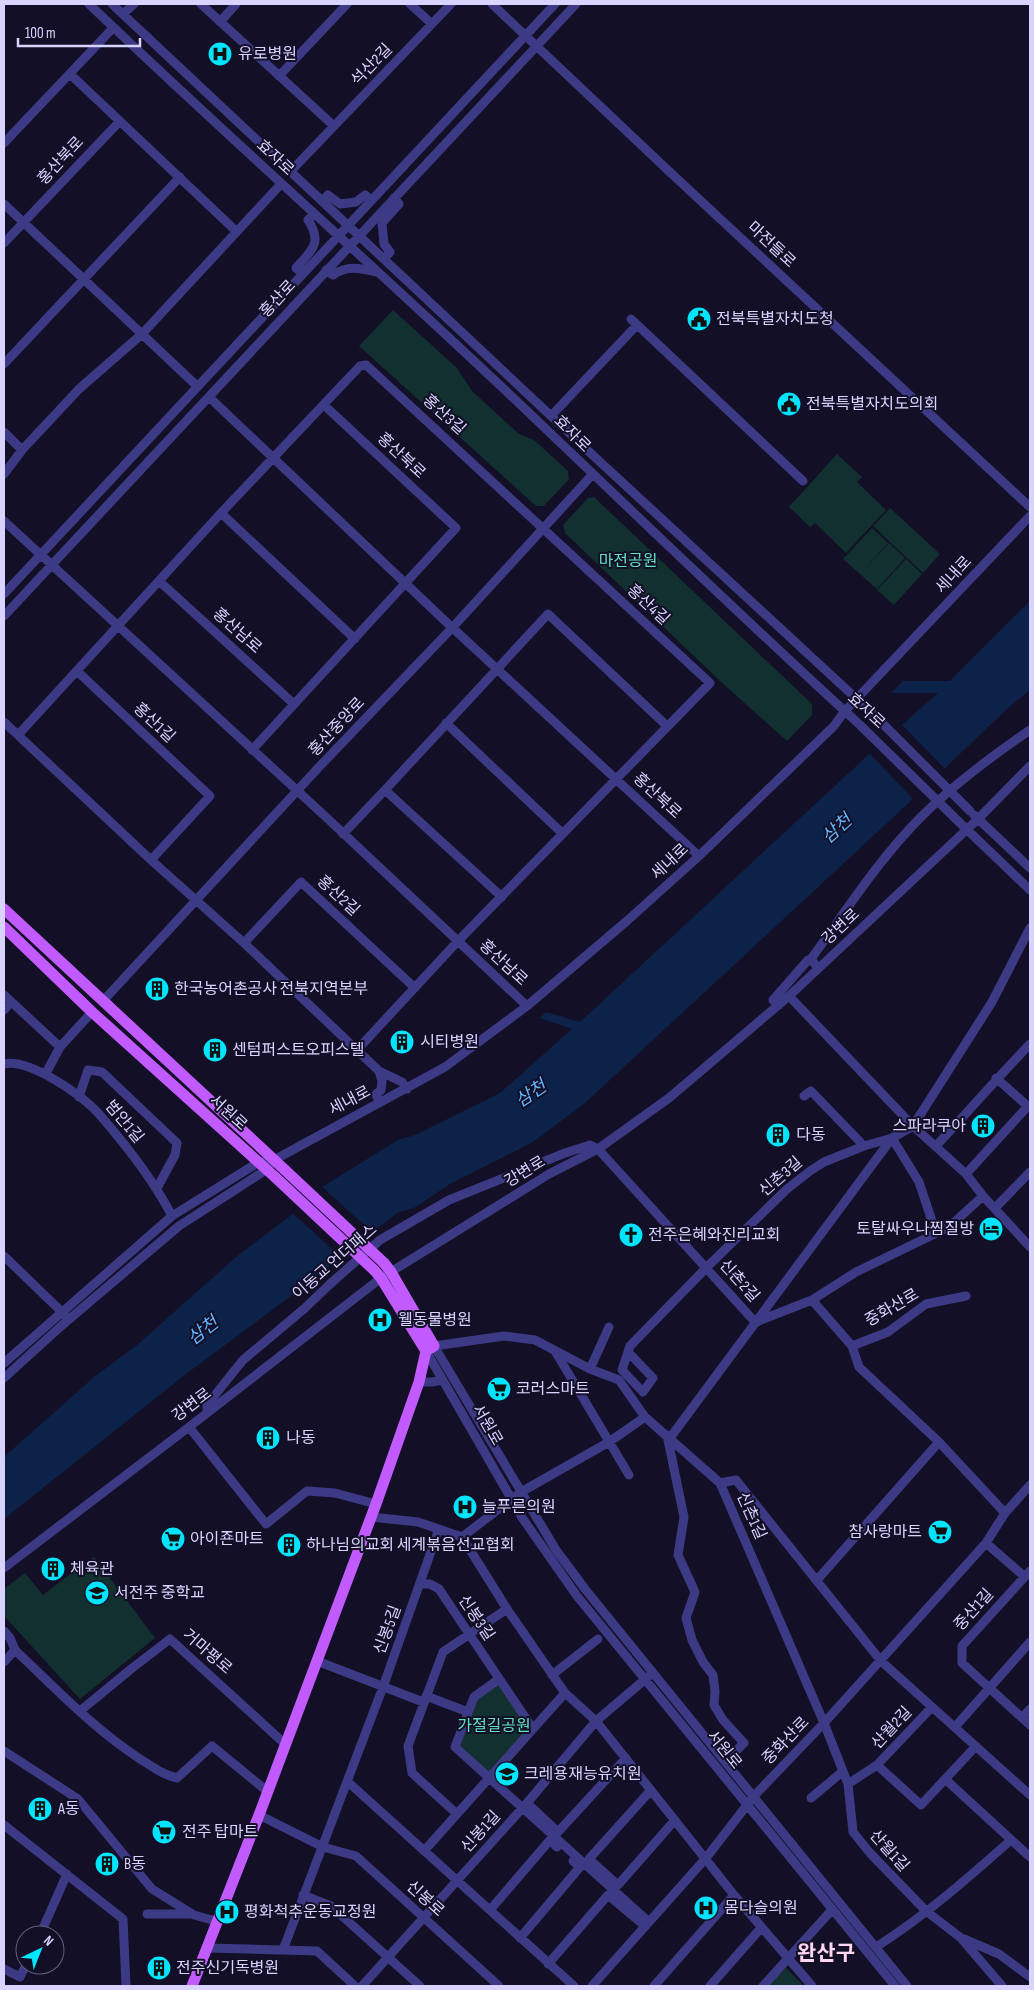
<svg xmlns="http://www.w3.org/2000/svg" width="1034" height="1990" font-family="'Sofia Sans Condensed','Noto Sans KR',sans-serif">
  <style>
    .green { fill: #12302f }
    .water { fill: #0c2248 }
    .pier { fill: #130f26 }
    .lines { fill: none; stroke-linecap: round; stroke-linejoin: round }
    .minor { stroke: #3d3a85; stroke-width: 9 }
    .major { stroke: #c25bff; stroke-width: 11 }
    .minor-bridge { stroke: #3d3a85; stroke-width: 9 }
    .major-bridge { stroke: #c25bff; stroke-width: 11 }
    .labels { text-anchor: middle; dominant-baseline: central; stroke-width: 4; stroke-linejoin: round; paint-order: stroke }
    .poi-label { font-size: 16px; fill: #d9d4ff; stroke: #130f26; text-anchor: start }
    .street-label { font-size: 16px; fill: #d9d4ff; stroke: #130f26 }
    .park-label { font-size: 16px; fill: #5fe0c0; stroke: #130f26 }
    .water-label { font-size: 18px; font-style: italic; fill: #62b6ff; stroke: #130f26 }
    .district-label { font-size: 21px; font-weight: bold; fill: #ffd6f0; stroke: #130f26 }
  </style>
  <rect width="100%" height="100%" fill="#130f26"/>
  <path class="green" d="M393,310L457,368L472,391L519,434L534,440L568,471L569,479L544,506H536L359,346Z
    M837,454L862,477L857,482L886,510L846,553L815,523L810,527L789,507Z
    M594,497L812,704V715L787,741L720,681L565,533L563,525L588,498Z
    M890,508L940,554L923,573L873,526Z
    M872,528L888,543L860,574L843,559Z
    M889,543L905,558L877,589L860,574Z
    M906,559L922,574L894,605L877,590Z
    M94,1557L155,1638L80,1699L4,1616V1589L25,1573L43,1595L82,1565Z
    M499,1679L533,1729L489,1778L455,1747L474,1697Z
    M785,1967L804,1986H767Z"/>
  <path class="water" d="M1030,601V690L1008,708L898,813L585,1103L533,1142L450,1184L414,1208L397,1213L303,1287L186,1374L4,1519V1457L94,1377L137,1345L236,1257L294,1213L322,1187L398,1140L415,1135L500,1093L572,1029L540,1018L546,1012L580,1022L866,757L938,693H891L903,681H950Z"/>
  <path class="pier" d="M900,723L947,771L915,801L868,752Z
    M320,1185L374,1234L343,1259L291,1212Z"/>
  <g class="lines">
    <path class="minor" d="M89,4C232,141 381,272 525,409C636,515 747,622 861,726
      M112,4L598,460L873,714
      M201,4L334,126
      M410,4L432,24
      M492,4L673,175L1030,507
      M123,14L134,4
      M220,22L236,4
      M70,74L236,231
      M279,76L347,4
      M4,143L113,28
      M290,172L451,4
      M322,201L328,195L340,204L356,202L365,195L371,200
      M4,204L197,386
      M4,243L120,121
      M384,259L390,252L384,244L382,223L399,204L394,198
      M326,270L333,275C347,265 360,268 376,272
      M303,273L296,268C312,250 323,243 308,220L314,214
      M631,319L803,481
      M4,364L180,177
      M209,397L443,619L699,856
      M551,416L637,325
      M4,432L22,450
      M4,474L22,450L79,389L142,334L281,184
      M221,513L355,639
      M4,521L327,818L527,1006
      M159,581L294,704
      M4,594L555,4
      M4,616C194,412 385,208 576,4
      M78,672L210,796L151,860
      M4,722L151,860L244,943L379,1071L402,1082L407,1089
      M446,723L563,834
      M18,735L221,513L360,366L366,365L710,683L458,941L357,1050
      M252,750L456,528L324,405
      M385,790L502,897
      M974,815L1030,868
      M958,821L1030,890
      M343,834L385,790L548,614L667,726
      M244,943L301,882L415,988
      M818,968L811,959C846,911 879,859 921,817C954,784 992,756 1030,730
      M4,995L60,1047
      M789,996L913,1126L966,1174L983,1196L1030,1247
      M103,1001L319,767L452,628L592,475
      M779,1005L773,1000L808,960L811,959
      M4,1010L11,1002
      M4,1064C29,1058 82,1095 99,1114C126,1145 153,1179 172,1216
      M46,1073L60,1047L92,1012
      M996,1078L1030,1108
      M804,1096L811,1091L864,1146
      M79,1097L88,1070L102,1072L177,1143L175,1155L157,1188
      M379,1102L376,1094L381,1090L382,1081L379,1071
      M936,1146C968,1112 998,1077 1030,1044
      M966,1174L1028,1106
      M995,1208L1030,1172
      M4,1256L66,1316
      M966,1296L926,1304L888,1332L852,1346L859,1367L939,1442L1005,1513
      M812,1300L852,1346
      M756,1322L812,1300L856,1272L949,1227L983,1196
      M426,1351L523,1519L577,1596L895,1986
      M555,1351L629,1475
      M628,1352L653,1378L643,1392L622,1370L630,1346L707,1267L787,1189L810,1171L824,1162L864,1146L892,1138L919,1182L936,1233
      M4,1363L172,1216L259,1162L264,1161
      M590,1369L609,1327
      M4,1378L60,1327L179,1226L266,1170L274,1160L445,1067L527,1006L628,920L699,856L834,726L844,712L1030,516
      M419,1382H432L442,1380
      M207,1413V1405L243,1360L305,1308L330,1284L380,1240L449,1200L565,1153L590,1145L598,1149L756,1323
      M189,1427L266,1524L307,1491L335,1493L376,1504
      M667,1435L684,1517L678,1555L695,1592L686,1618L692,1640L703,1662L713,1675L715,1691L714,1705L723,1720L744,1743L734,1753
      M670,1438L892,1138L913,1126L992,1002L1030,928
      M720,1483L736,1480L881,1661L1030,1795
      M371,1517L418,1522L462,1537L507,1609L565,1693L596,1721L734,1895L812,1986
      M462,1537L521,1492L609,1442L645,1417
      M986,1543L1025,1577
      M4,1568L189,1427L381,1278L549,1174L598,1149L669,1098L789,996L978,819L1030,766
      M1030,1571L962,1646V1663L1030,1725
      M817,1580L939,1442
      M420,1584H430L439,1589L533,1729
      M4,1631L10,1638L15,1650C55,1688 94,1729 140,1759C153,1767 163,1775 177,1778L212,1746L267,1791
      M317,1661L423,1702
      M4,1662L15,1650
      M552,1675L598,1639
      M499,1679L474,1697L455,1747L649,1922
      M426,1696L468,1712
      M80,1711L131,1669L170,1639L285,1744
      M1022,1718L1030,1709
      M955,1727L1030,1642
      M4,1751L78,1799L152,1889L194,1915L219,1922
      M877,1765L921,1805L976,1746
      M945,1779L1030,1857
      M348,1782L574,1986
      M848,1784L877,1765L932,1707
      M651,1790L589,1859L618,1885L675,1820
      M811,1798L842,1772
      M527,1803L558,1832L626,1758
      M457,1814L412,1773L408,1746L443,1652L507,1609
      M259,1815L323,1847L356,1856L499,1986
      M4,1825L123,1919L126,1986
      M424,1851L565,1693
      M303,1895L331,1906L420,1986
      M490,1910L550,1840L557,1847
      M147,1914H192
      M40,1935L67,1874
      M520,1938L580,1867L573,1861
      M964,1939L999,1954L1030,1977
      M876,1947C925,1916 968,1878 1011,1840
      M208,1948L317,1951L355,1986
      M283,1950L383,1687L439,1529
      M548,1964L608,1895L645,1926
      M4,1969L20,1977L26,1965
      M362,1986L527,1803L596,1721L649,1676
      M592,1986L706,1858L754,1796L824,1723L986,1543L1005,1513L1030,1485
      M654,1986L734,1895
      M710,1986L761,1928
      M763,1986L830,1912
      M907,1986L585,1589L556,1550L434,1346L504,1336L535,1340L590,1369L619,1380L645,1417L720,1483L824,1723L848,1784L853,1832L870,1853L926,1911L961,1938L1002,1986"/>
    <path class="major" d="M4,909L285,1170
      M4,927L92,1012L275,1177
      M374,1270L381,1278L426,1351
      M192,1986L259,1815L376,1504L419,1382L426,1351L434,1346L391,1272L384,1263"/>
    <path class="minor-bridge" d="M873,714L970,811
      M861,726L958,821"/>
    <path class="major-bridge" d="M285,1170L384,1263
      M275,1177L374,1270"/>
  </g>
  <defs>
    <symbol id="hospital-disc" viewBox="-11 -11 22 22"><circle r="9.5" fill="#00e5ff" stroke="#130f26"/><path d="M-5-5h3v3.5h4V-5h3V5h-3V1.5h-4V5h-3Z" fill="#111"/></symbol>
    <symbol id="civic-disc" viewBox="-11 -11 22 22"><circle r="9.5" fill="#00e5ff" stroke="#130f26"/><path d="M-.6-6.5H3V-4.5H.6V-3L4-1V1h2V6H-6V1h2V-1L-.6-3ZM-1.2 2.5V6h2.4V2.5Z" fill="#111"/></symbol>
    <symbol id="building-disc" viewBox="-11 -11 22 22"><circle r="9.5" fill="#00e5ff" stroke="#130f26"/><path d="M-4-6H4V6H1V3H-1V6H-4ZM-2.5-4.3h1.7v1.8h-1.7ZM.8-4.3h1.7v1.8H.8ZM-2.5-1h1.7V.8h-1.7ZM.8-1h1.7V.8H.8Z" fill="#111"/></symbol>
    <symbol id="hotel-disc" viewBox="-11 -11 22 22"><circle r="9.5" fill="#00e5ff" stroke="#130f26"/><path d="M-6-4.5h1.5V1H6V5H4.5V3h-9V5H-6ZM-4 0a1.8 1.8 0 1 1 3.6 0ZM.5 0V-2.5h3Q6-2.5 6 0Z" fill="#111"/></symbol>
    <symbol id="church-disc" viewBox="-11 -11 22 22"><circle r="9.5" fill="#00e5ff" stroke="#130f26"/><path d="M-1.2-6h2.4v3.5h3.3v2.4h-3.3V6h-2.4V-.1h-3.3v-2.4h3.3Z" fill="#111"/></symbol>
    <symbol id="supermarket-disc" viewBox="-11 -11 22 22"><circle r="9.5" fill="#00e5ff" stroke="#130f26"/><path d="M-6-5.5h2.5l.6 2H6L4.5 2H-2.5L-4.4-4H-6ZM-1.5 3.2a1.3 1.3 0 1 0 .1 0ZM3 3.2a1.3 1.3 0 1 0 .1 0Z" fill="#111"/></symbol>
    <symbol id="school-disc" viewBox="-11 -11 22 22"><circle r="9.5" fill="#00e5ff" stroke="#130f26"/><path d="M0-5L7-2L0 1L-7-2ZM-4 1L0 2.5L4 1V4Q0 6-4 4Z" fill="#111"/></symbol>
  </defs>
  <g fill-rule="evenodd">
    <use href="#hospital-disc" x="206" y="40" width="28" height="28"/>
    <use href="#civic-disc" x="685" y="305" width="28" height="28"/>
    <use href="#civic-disc" x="775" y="390" width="28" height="28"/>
    <use href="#building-disc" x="143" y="975" width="28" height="28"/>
    <use href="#building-disc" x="388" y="1028" width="28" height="28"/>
    <use href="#building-disc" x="201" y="1036" width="28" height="28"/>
    <use href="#building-disc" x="969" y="1112" width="28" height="28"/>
    <use href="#building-disc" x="764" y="1121" width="28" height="28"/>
    <use href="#hotel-disc" x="977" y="1215" width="28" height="28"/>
    <use href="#church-disc" x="617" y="1221" width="28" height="28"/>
    <use href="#hospital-disc" x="366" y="1306" width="28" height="28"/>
    <use href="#supermarket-disc" x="485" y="1375" width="28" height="28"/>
    <use href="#building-disc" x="254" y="1424" width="28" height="28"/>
    <use href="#hospital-disc" x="451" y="1493" width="28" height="28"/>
    <use href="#supermarket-disc" x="926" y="1518" width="28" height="28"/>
    <use href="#supermarket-disc" x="159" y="1525" width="28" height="28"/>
    <use href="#building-disc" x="275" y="1531" width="28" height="28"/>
    <use href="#building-disc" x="39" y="1555" width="28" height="28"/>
    <use href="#school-disc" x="83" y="1579" width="28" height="28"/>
    <use href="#school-disc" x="493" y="1760" width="28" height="28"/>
    <use href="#building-disc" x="26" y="1795" width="28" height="28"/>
    <use href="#supermarket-disc" x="150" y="1818" width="28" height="28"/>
    <use href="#building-disc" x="93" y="1850" width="28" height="28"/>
    <use href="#hospital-disc" x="692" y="1894" width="28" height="28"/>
    <use href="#hospital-disc" x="213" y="1898" width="28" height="28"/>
    <use href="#building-disc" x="145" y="1954" width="28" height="28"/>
  </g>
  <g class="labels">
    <g class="poi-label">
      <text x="238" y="54">유로병원</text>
      <text x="716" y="319">전북특별자치도청</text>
      <text x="806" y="404">전북특별자치도의회</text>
      <text x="174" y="989">한국농어촌공사 전북지역본부</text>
      <text x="420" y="1042">시티병원</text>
      <text x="232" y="1050">센텀퍼스트오피스텔</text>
      <text x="966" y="1126" text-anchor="end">스파라쿠아</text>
      <text x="796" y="1135">다동</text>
      <text x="974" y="1229" text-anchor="end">토탈싸우나찜질방</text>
      <text x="648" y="1235">전주은혜와진리교회</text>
      <text x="398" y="1320">웰동물병원</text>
      <text x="516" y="1389">코러스마트</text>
      <text x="286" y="1438">나동</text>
      <text x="482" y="1507">늘푸른의원</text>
      <text x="922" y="1532" text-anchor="end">참사랑마트</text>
      <text x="190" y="1539">아이죤마트</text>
      <text x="306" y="1545">하나님의교회 세계볶음선교협회</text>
      <text x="70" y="1569">체육관</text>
      <text x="114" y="1593">서전주 중학교</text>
      <text x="524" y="1774">크레용재능유치원</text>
      <text x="58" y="1809">A동</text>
      <text x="182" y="1832">전주 탑마트</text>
      <text x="124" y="1864">B동</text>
      <text x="724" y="1908">몸다슬의원</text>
      <text x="244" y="1912">평화척추운동교정원</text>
      <text x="176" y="1968">전주신기독병원</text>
    </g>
    <g class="street-label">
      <text transform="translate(372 65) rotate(-46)">석산2길</text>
      <text transform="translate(275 158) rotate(43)">효자로</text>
      <text transform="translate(61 161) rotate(-47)">홍산북로</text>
      <text transform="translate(771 245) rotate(43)">마전들로</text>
      <text transform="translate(278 299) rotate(-47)">홍산로</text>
      <text transform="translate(444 415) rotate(42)">홍산3길</text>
      <text transform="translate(572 434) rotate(45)">효자로</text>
      <text transform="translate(401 456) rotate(43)">홍산북로</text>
      <text transform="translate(954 575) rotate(-47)">세내로</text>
      <text transform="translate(648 605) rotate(43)">홍산4길</text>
      <text transform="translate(237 631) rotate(42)">홍산남로</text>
      <text transform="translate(866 711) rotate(43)">효자로</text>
      <text transform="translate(154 723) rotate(43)">홍산1길</text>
      <text transform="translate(337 727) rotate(-47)">홍산중앙로</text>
      <text transform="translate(657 796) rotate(43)">홍산북로</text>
      <text transform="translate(670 862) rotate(-43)">세내로</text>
      <text transform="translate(338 896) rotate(43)">홍산2길</text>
      <text transform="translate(841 927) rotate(-43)">강변로</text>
      <text transform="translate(503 963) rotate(43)">홍산남로</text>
      <text transform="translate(350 1101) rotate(-28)">세내로</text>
      <text transform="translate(228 1113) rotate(42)">서원로</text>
      <text transform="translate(124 1122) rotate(50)">범안1길</text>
      <text transform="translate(525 1172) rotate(-31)">강변로</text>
      <text transform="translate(781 1177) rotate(-41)">신촌3길</text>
      <text transform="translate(335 1262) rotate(-41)">이동교 언더패스</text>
      <text transform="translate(739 1281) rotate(48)">신촌2길</text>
      <text transform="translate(892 1308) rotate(-30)">중화산로</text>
      <text transform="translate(192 1405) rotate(-37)">강변로</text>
      <text transform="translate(487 1425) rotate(60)">서원로</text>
      <text transform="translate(751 1516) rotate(66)">신촌1길</text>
      <text transform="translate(974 1610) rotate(-48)">중산1길</text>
      <text transform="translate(476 1618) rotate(56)">신봉3길</text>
      <text transform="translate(388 1630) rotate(-70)">신봉5길</text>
      <text transform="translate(207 1652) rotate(41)">거마평로</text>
      <text transform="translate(892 1728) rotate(-47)">산월2길</text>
      <text transform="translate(786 1741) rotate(-46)">중화산로</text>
      <text transform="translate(724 1750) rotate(51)">서원로</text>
      <text transform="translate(481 1832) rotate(-48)">신봉1길</text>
      <text transform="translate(889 1851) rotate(48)">산월1길</text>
      <text transform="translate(425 1899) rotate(42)">신봉로</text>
    </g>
    <g class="park-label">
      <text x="628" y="561">마전공원</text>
      <text x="494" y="1726">가절길공원</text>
    </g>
    <g class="water-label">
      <text transform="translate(837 829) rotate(-42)">삼천</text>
      <text transform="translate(531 1094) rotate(-34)">삼천</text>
      <text transform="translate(203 1331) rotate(-38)">삼천</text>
    </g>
    <g class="district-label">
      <text x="826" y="1953">완산구</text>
    </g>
  </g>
  <rect width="1034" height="1990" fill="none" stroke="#d9d4ff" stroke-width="10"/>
  <g transform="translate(40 1950) rotate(43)"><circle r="24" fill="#130f26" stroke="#625e7d"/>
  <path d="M0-4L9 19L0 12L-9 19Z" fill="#00e5ff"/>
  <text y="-8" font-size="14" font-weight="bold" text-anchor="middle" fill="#d9d4ff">N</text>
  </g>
  <path d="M18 38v8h122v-8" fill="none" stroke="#d9d4ff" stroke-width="2.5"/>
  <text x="25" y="38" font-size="15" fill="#d9d4ff" stroke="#130f26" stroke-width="4" paint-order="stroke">100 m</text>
</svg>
